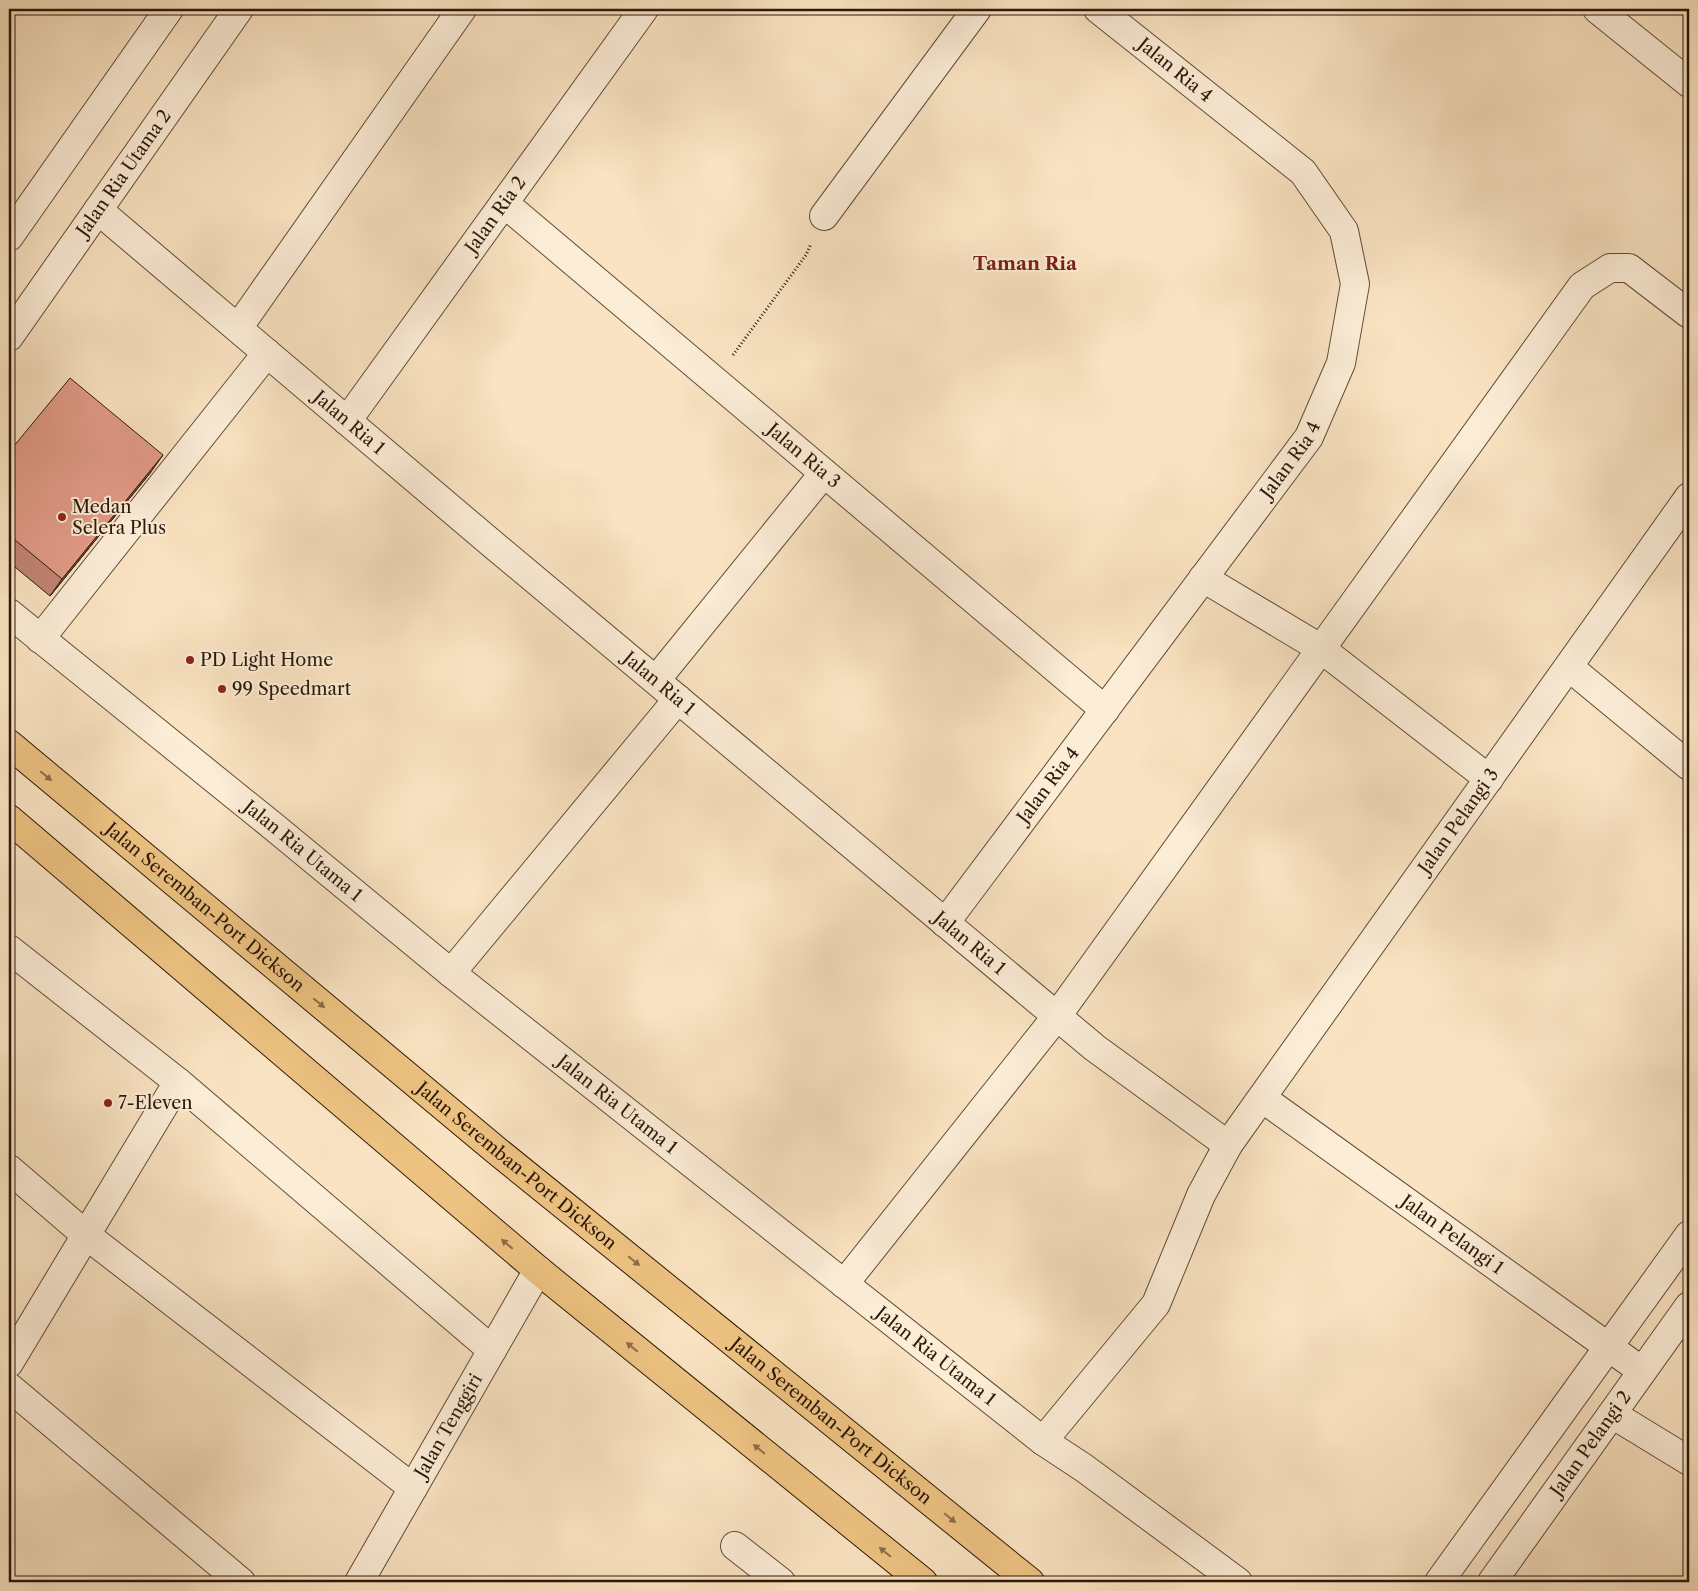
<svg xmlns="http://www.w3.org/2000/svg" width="1698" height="1591" font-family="'Libre Caslon Text',serif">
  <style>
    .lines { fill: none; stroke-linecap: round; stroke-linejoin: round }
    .minor-casing { stroke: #604c36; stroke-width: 30 }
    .highway-casing { stroke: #2c1908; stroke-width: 30 }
    .path { stroke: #2c1908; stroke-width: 3; stroke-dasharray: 1 2.5; stroke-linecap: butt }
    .minor { stroke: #fcedd7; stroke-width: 28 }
    .highway { stroke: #edc281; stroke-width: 28 }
    .wall { fill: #c28575; stroke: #2c1908 }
    .shaded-wall { fill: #9e6c5f; stroke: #2c1908 }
    .building { fill: #e29b88; stroke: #2c1908 }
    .oneway { fill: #8c6e44 }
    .poi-dot { fill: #8f2418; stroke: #fcedd7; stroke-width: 2 }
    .labels { text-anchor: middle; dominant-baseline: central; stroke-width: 4; stroke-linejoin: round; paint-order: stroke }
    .street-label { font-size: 18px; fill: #2c1908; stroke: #fcedd7 }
    .poi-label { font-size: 18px; fill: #2c1908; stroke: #fcedd7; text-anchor: start }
    .neighbourhood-label { font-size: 19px; font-weight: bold; fill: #7a1f14; stroke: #fcedd7 }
  </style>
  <rect width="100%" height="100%" fill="#fae3c2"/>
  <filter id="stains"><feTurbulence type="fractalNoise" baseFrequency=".004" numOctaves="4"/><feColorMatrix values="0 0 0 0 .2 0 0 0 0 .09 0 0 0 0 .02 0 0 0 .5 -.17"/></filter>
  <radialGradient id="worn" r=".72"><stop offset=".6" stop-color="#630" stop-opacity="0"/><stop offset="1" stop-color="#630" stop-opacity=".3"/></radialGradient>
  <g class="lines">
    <defs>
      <g id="minor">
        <path d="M1597,9L1689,83"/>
        <path id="s1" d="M504,203L1105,710"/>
        <path id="s2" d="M98,210L490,542L1095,1048L1228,1145"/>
        <path d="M824,216L977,9"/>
        <path d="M9,237L169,9"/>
        <path d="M238,328L462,9"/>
        <path id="s3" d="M9,337L239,9"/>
        <path id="s4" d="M347,421L644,9"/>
        <path d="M1203,578L1320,648L1489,779"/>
        <path id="s5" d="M9,613L274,827L451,973L1043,1441L1084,1468L1238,1582"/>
        <path d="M40,639L267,353"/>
        <path d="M1569,667L1689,766"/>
        <path d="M656,680L824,473"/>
        <path id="s6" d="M945,923L1309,437L1341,363L1355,284L1344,231L1303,172L1098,9"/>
        <path d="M9,949L178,1082L492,1350"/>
        <path d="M451,973L678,699"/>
        <path id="s7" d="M1262,1098L1642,1371"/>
        <path d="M9,1169L86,1235L413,1488"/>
        <path d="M844,1284L1057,1016L1582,286L1610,268H1629L1689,314"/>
        <path d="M9,1363L178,1082"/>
        <path d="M9,1387L241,1582"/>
        <path d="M1612,1414L1689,1461"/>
        <path id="s8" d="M1043,1441L1156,1304L1201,1195L1228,1145L1689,497"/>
        <path d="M735,1546L781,1582"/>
        <path id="s9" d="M359,1582L538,1270"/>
        <path d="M1439,1582L1689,1235"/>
        <path id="s10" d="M1492,1582L1689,1306"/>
      </g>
      <g id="highway">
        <path id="s11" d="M9,744L497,1151L1030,1582"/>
        <path d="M9,819L538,1270L923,1582"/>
      </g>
    </defs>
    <use href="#minor" class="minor-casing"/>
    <use href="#highway" class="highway-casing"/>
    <path class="path" d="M733,355L806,255L811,244"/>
    <use href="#minor" class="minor"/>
    <use href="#highway" class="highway"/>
  </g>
  <path class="wall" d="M9,452L151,472L50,596L9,562Z"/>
  <path class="shaded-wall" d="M163,455L151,472L50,596L62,579Z"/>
  <path class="building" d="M70,378L163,455L62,579L9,535V452Z"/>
  <defs><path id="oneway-solid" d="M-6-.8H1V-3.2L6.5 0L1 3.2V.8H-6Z" transform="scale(1.25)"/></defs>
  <g class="oneway">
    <use href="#oneway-solid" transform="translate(46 776) rotate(40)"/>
    <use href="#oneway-solid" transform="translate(319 1003) rotate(40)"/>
    <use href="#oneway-solid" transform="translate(507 1244) rotate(-140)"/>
    <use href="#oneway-solid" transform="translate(634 1261) rotate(39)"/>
    <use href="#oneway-solid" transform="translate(632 1347) rotate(-141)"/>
    <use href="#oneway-solid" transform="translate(759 1449) rotate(-141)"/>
    <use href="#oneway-solid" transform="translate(950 1518) rotate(39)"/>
    <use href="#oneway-solid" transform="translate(885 1552) rotate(-141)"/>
  </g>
  <g class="poi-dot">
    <circle cx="62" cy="517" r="5"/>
    <circle cx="190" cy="660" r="5"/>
    <circle cx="222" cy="689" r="5"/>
    <circle cx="108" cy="1103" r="5"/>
  </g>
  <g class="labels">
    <g class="street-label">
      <text transform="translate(1175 70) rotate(39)">Jalan Ria 4</text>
      <text stroke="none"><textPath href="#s3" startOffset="200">Jalan Ria Utama 2</textPath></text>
      <text stroke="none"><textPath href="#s4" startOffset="254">Jalan Ria 2</textPath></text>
      <text stroke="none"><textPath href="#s2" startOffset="329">Jalan Ria 1</textPath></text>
      <text stroke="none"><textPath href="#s1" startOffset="392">Jalan Ria 3</textPath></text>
      <text stroke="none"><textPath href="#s6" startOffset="578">Jalan Ria 4</textPath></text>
      <text stroke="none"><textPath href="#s2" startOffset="734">Jalan Ria 1</textPath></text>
      <text stroke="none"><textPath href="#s6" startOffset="172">Jalan Ria 4</textPath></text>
      <text stroke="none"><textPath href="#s8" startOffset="750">Jalan Pelangi 3</textPath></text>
      <text stroke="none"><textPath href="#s5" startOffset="378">Jalan Ria Utama 1</textPath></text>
      <text stroke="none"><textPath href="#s11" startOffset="255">Jalan Seremban-Port Dickson</textPath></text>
      <text stroke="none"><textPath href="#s2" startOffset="1139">Jalan Ria 1</textPath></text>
      <text stroke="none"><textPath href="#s5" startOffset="782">Jalan Ria Utama 1</textPath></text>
      <text stroke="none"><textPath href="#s11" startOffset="660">Jalan Seremban-Port Dickson</textPath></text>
      <text stroke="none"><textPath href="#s7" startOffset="234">Jalan Pelangi 1</textPath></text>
      <text stroke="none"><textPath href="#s5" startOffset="1188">Jalan Ria Utama 1</textPath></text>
      <text stroke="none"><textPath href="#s11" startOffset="1065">Jalan Seremban-Port Dickson</textPath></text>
      <text stroke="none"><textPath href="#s9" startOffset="180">Jalan Tenggiri</textPath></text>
      <text stroke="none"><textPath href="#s10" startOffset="170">Jalan Pelangi 2</textPath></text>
    </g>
    <g class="poi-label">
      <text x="72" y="507">Medan<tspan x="72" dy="21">Selera Plus</tspan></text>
      <text x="200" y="660">PD Light Home</text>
      <text x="232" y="689">99 Speedmart</text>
      <text x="118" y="1103">7-Eleven</text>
    </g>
    <g class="neighbourhood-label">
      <text x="1025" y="263">Taman Ria</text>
    </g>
  </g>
  <rect width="1698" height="1591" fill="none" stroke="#fae3c2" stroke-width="30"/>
  <rect x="10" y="10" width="1678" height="1571" fill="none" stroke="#2c1908" stroke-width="2.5"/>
  <rect x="15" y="15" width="1668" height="1561" fill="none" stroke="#2c1908"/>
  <rect width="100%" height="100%" filter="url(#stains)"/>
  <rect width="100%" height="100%" fill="url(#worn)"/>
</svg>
